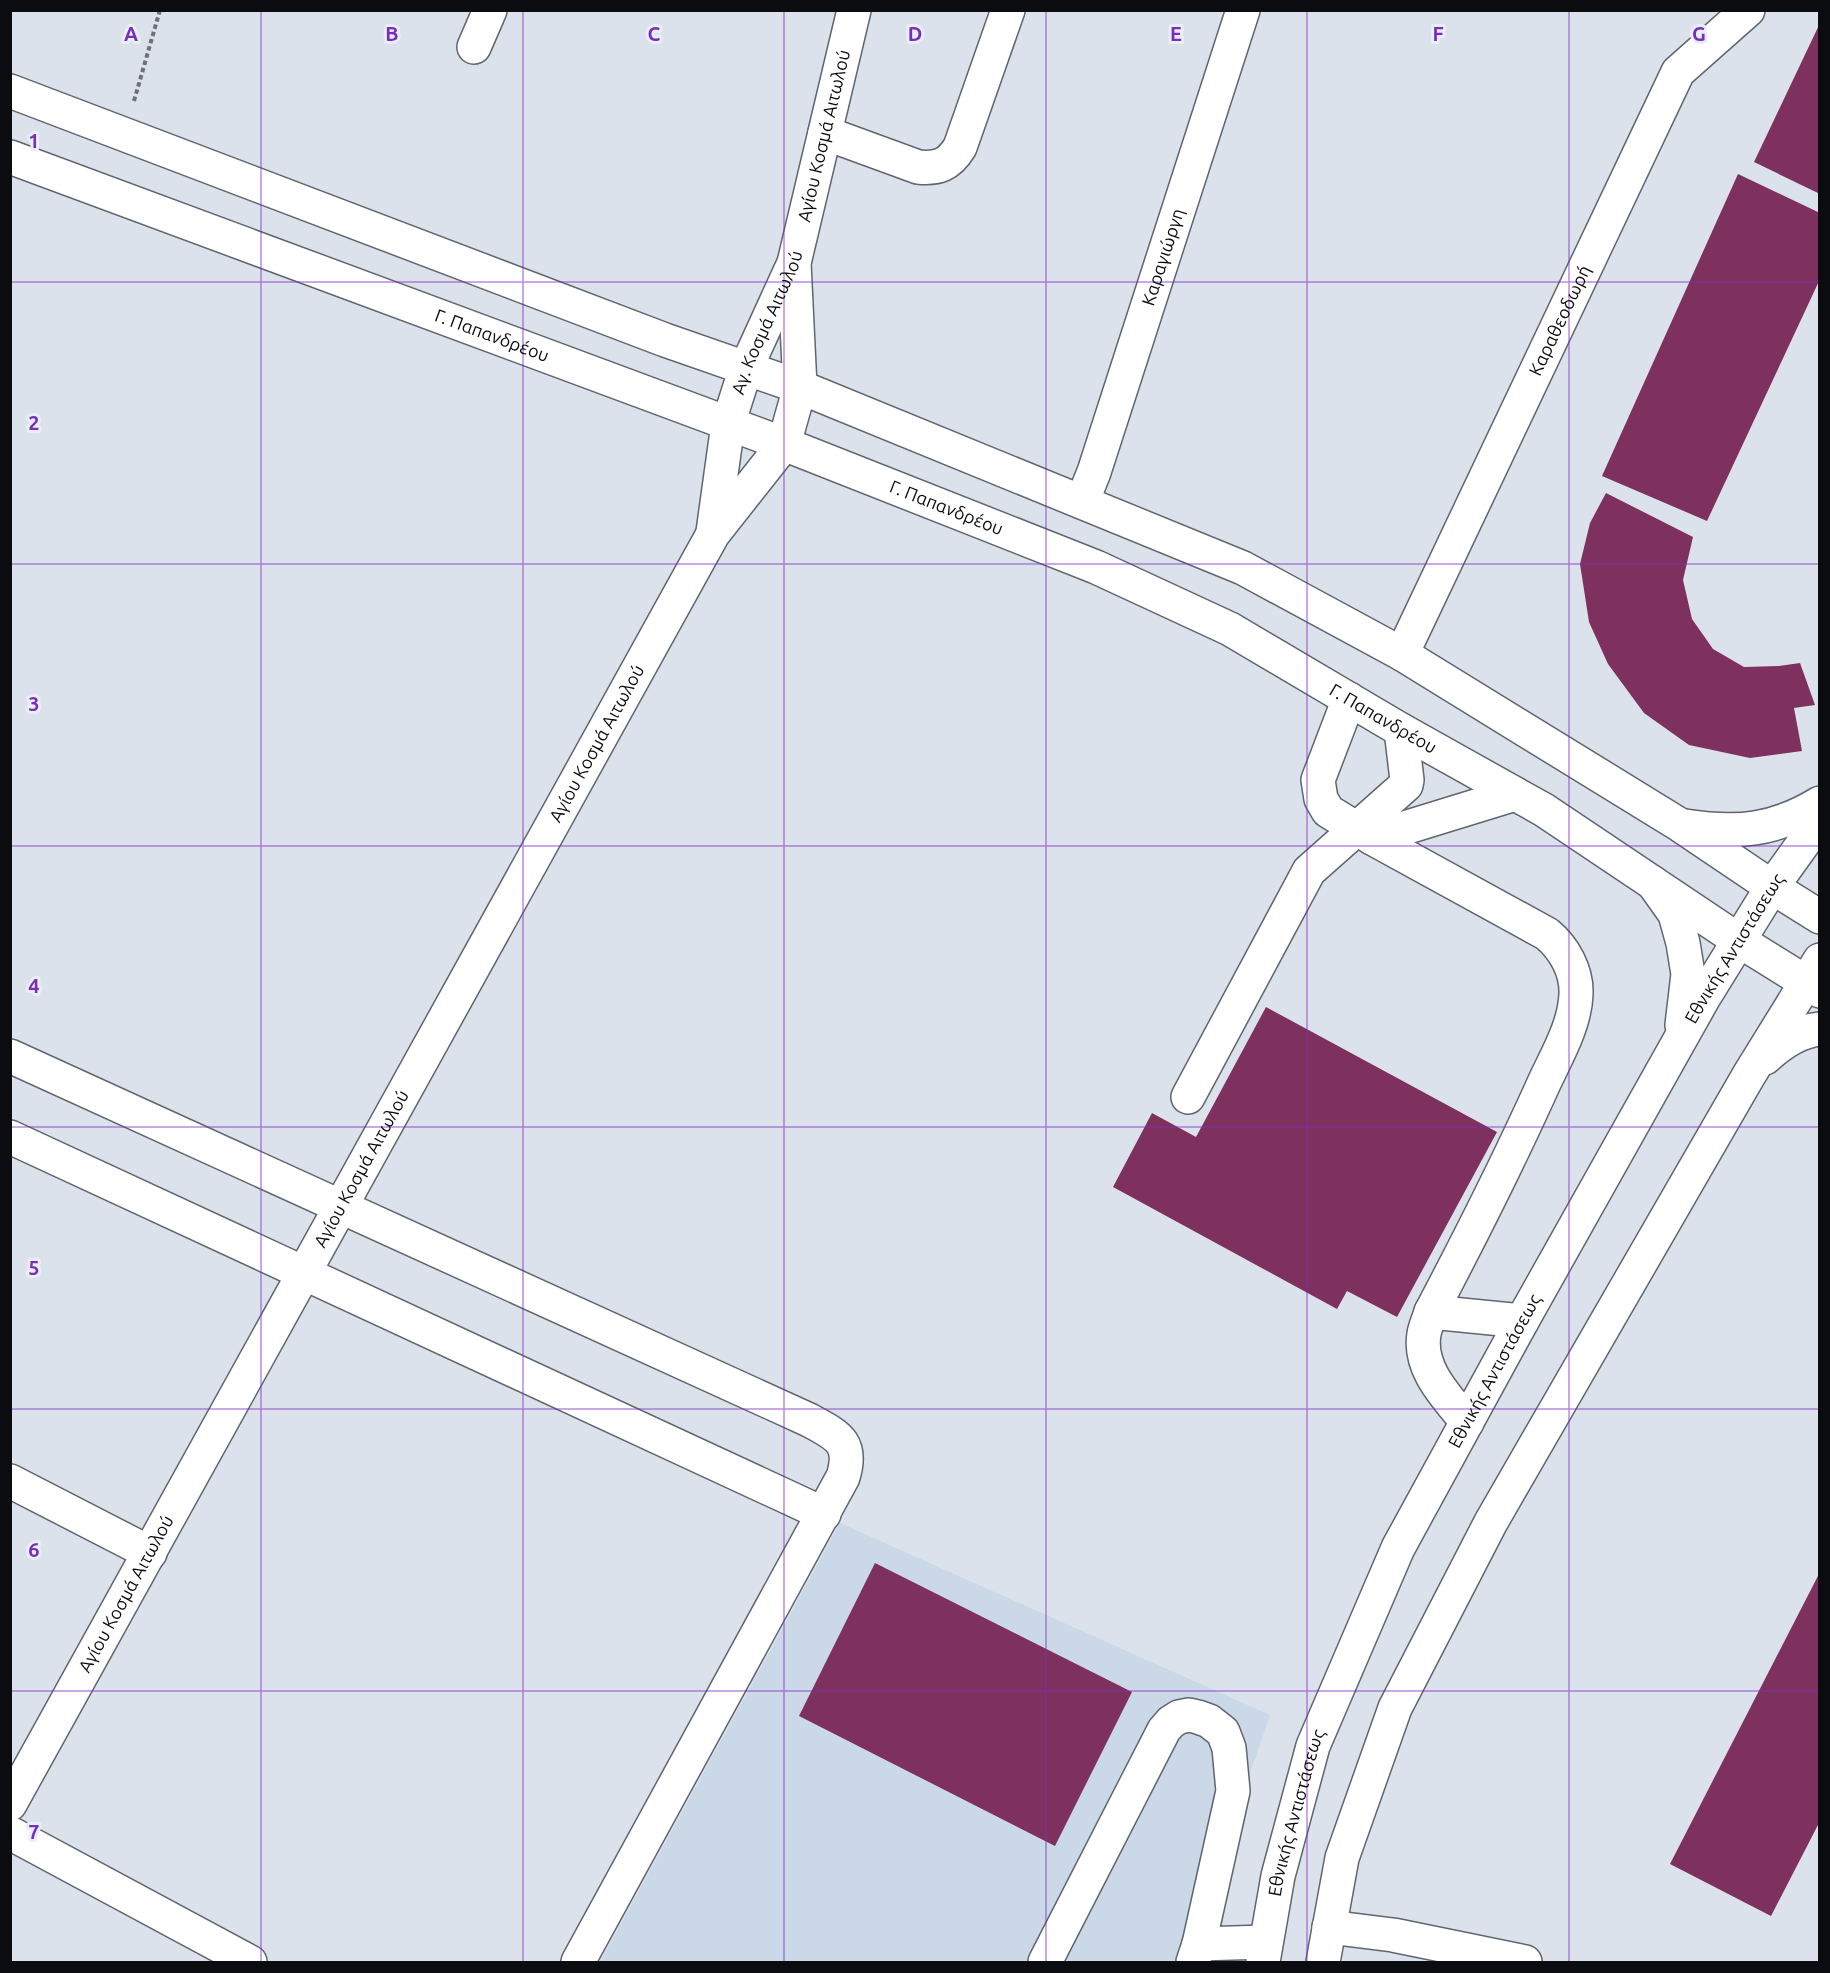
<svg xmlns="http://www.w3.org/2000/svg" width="1830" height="1973" font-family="Ubuntu,sans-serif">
	<rect width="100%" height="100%" fill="#dbe2eb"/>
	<polygon fill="#cbd8e7" points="840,1523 1270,1715 1248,1779 1238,1826 1216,1962 600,1962"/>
	<g fill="#7e305f">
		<polygon points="1820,23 1820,194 1754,162"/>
		<polygon points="1738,174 1820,213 1820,279 1707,521 1602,476"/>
		<polygon points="1606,493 1693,537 1683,580 1692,619 1713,649 1744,667 1779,666 1800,663 1815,705 1794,708 1802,751 1750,758 1689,745 1644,713 1608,664 1589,622 1580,564 1590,523"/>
		<polygon points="1266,1007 1497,1132 1397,1317 1347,1291 1337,1309 1113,1187 1152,1113 1196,1137"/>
		<polygon points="875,1563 1132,1692 1055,1846 799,1716"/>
		<polygon points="1820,1572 1820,1821 1771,1916 1670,1864"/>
	</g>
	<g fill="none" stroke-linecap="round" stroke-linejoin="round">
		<g stroke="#5f666e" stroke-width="36">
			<g id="minor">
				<polyline points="474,47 490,10"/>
				<polyline points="10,91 665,340 800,387 1243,568 1402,654 1680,825 1772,887"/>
				<path d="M825 133 918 167C938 169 949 165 960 147L1008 10"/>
				<path id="s1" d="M10 157 784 444 1096 567 1230 629 1401 730 1544 810 1738 940"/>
				<path id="s2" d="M1082 502 1094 472 1243 10"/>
				<path id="s3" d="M713 532 728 424 746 368 794 263 854 10"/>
				<path id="s4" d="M1402 654 1678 72 1748 10"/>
				<path d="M1349 699 1318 780 1321 799 1328 811 1372 838 1547 934C1564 948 1577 971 1576 994 1575 1025 1557 1055 1544 1083 1509 1161 1471 1236 1431 1312 1429 1319 1425 1327 1424 1334 1418 1369 1447 1397 1467 1422"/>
				<path d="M1685 826C1737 834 1774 831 1820 803"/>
				<polyline points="1372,838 1515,794"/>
				<path d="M10 1056 809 1420C836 1435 854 1441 843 1477L578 1962"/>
				<polyline points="1188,1097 1309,871 1406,785 1407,780 1401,730"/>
				<polyline points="10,1137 824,1514"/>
				<polyline points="1431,1312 1522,1321"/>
				<polyline points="10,1481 150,1553"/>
				<path id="s5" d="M10 1804 713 534 784 444 800 387 794 263"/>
				<polyline points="10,1833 250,1962"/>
				<polyline points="1329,1927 1393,1935 1525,1962"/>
				<polyline points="1045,1962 1164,1730 1171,1722 1179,1717 1189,1715 1198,1717 1209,1721 1223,1732 1229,1748 1233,1791 1199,1944"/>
				<polyline points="1193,1962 1199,1944 1266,1942"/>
			</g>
		</g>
		<g stroke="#5f666e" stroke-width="36">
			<g id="major">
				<polyline points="1653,883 1675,914 1683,943 1688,974 1682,1025"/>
				<polyline points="1772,887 1820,917"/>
				<polyline points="1738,940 1820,991"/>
				<path d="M1765 1058C1780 1044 1798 1031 1820 1029"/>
				<path id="s6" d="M1263 1962 1278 1876 1313 1746 1398 1548 1522 1321 1704 997 1772 887 1820 820"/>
				<polyline points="1323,1962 1342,1858 1395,1708 1491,1522 1749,1075 1820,960"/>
			</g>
		</g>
		<polyline stroke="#6d7278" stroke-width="4" stroke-dasharray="4.5 3" stroke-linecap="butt" points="134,101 160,10"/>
		<use href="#minor" stroke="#fff" stroke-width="33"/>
		<use href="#major" stroke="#fff" stroke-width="33"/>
	</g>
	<path fill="none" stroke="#7b2cbf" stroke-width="1.5" stroke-opacity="0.55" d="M261 10V1962M523 10V1962M784 10V1962M1046 10V1962M1307 10V1962M1569 10V1962M10 282H1820M10 564H1820M10 846H1820M10 1127H1820M10 1409H1820M10 1691H1820"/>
	<g text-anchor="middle" stroke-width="6" stroke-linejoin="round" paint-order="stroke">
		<g font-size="18" fill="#0a0c0f" stroke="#e8eff9">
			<text dy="6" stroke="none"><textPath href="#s3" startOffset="414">Αγίου Κοσμά Αιτωλού</textPath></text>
			<text dy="6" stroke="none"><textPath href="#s2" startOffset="258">Καραγιώργη</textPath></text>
			<text dy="6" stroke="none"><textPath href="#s4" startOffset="369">Καραθεοδωρή</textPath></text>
			<text dy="6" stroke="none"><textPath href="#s1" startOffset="514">Γ. Παπανδρέου</textPath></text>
			<text dy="6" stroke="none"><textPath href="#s3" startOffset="218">Αγ. Κοσμά Αιτωλού</textPath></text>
			<text dy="6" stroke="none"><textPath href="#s1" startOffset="1000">Γ. Παπανδρέου</textPath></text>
			<text dy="6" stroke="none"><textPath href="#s1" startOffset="1486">Γ. Παπανδρέου</textPath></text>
			<text dy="6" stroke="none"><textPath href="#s5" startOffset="1212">Αγίου Κοσμά Αιτωλού</textPath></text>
			<text dy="6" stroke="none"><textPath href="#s6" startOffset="1125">Εθνικής Αντιστάσεως</textPath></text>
			<text dy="6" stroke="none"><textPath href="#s5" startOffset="726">Αγίου Κοσμά Αιτωλού</textPath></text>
			<text dy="6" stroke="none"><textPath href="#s6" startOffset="639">Εθνικής Αντιστάσεως</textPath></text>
			<text dy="6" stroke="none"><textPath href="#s5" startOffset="240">Αγίου Κοσμά Αιτωλού</textPath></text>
			<text dy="6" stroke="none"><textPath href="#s6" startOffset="153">Εθνικής Αντιστάσεως</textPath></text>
		</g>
	</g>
	<g font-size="20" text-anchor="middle" font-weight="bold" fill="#7b2cbf" stroke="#e8eff9" stroke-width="6" stroke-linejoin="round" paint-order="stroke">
		<text x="131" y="41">A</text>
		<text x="392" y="41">B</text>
		<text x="654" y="41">C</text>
		<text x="915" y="41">D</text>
		<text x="1176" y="41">E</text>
		<text x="1438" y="41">F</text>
		<text x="1699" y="41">G</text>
		<text x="34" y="148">1</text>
		<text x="34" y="430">2</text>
		<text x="34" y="711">3</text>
		<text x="34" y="993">4</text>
		<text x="34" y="1275">5</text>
		<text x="34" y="1557">6</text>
		<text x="34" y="1839">7</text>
	</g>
	<rect width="1830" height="1973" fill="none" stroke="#0a0c0f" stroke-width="24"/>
</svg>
